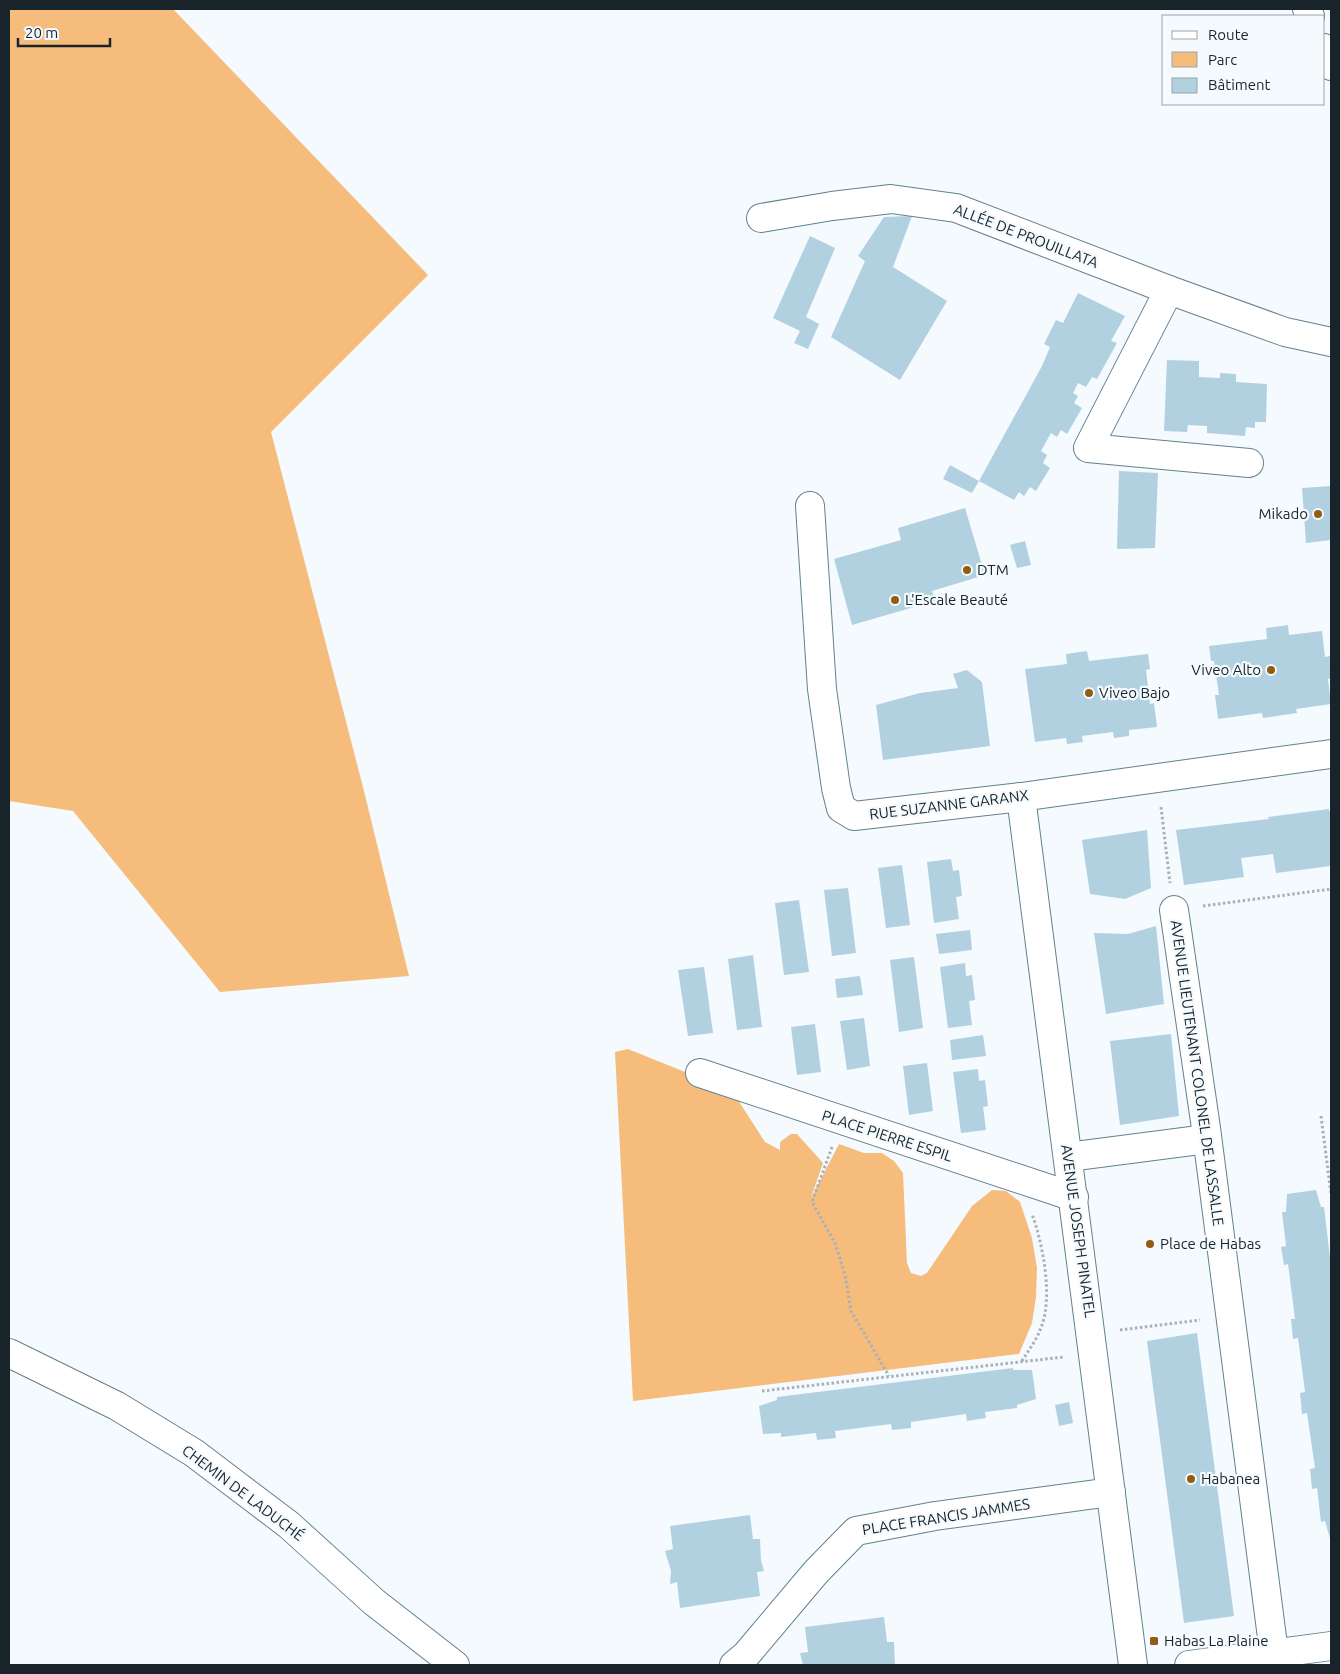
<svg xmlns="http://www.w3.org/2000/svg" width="1340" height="1674" font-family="Ubuntu,sans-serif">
	<rect width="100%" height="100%" fill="#f4fafe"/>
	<g fill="#f6bc7c">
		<polygon points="9,9 173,9 428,275 271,432 364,791 409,976 220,992 73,811 9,801"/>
		<polygon points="628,1049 690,1074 738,1100 765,1142 780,1150 780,1142 791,1134 797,1134 823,1163 811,1198 839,1144 864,1153 882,1153 894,1161 903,1173 907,1263 911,1273 921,1276 927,1273 972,1206 992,1190 1006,1191 1020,1202 1032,1238 1037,1268 1036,1297 1032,1323 1019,1354 633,1401 615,1052"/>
	</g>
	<g fill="#b1d1e1">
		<polygon points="912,216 893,267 947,301 900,380 831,337 865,261 858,256 884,217"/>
		<polygon points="810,236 835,248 806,317 819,324 808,349 794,343 800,331 773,318"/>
		<polygon points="1078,293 1125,316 1111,341 1117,343 1097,379 1092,377 1086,387 1078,383 1073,393 1078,396 1074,403 1082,408 1067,434 1061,430 1057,437 1051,433 1041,451 1047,455 1043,463 1050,468 1036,491 1030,487 1024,496 1019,492 1014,500 979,481 1042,366 1050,347 1044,344 1056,320 1063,323"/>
		<polygon points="1167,360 1199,361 1199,377 1220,378 1220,373 1236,374 1236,382 1267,384 1266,422 1255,422 1255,428 1246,427 1245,436 1207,433 1207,426 1188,425 1187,432 1164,431"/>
		<polygon points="950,465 979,481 972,493 943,479"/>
		<polygon points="1119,471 1158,473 1155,548 1117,549"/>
		<polygon points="1331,486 1331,540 1306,543 1302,488"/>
		<polygon points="965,508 985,575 932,591 935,601 852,625 834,559 901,540 898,528"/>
		<polygon points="1025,541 1031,565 1017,568 1010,545"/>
		<polygon points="1288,625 1289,635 1322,631 1325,657 1330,656 1331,678 1328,679 1331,704 1296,709 1297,713 1263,718 1262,713 1218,719 1215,695 1219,695 1214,661 1211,661 1209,646 1267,639 1266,628"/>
		<polygon points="1087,651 1089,661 1148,654 1150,669 1146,670 1150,704 1154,703 1157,727 1129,730 1129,736 1114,738 1113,732 1082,736 1083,742 1067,744 1066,738 1035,742 1025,669 1067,664 1066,654"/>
		<polygon points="967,670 982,682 990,746 883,760 876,705 920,693 958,688 953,674"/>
		<polygon points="1329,809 1329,811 1331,811 1331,866 1276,873 1273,854 1241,858 1244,877 1184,885 1176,830 1269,819 1268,817"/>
		<polygon points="1147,830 1151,888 1125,899 1090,894 1082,840"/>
		<polygon points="951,859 953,871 959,870 962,896 956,897 959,919 934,923 927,862"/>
		<polygon points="902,865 910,925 886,928 878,868"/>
		<polygon points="848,888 856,953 832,956 824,890"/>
		<polygon points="799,900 809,972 784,975 775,903"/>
		<polygon points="1156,926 1164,1004 1106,1014 1094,933 1128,934"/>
		<polygon points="970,930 972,950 939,954 936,934"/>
		<polygon points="753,955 762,1027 737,1030 728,959"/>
		<polygon points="914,957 923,1028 899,1032 890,960"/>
		<polygon points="965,963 966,976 972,975 975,1000 969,1001 972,1025 948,1028 940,967"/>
		<polygon points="704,967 713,1033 688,1036 678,970"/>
		<polygon points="860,976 863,995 837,998 835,979"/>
		<polygon points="864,1018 870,1066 847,1070 840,1021"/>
		<polygon points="815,1024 821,1072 797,1075 791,1027"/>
		<polygon points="1171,1034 1179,1116 1120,1125 1110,1041"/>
		<polygon points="983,1035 986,1056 952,1060 950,1040"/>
		<polygon points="927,1063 933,1111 909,1115 903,1066"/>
		<polygon points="978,1069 979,1081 985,1080 988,1106 983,1107 986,1130 961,1133 953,1072"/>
		<polygon points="1316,1190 1321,1207 1324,1207 1331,1266 1331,1542 1325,1521 1321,1522 1317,1488 1312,1489 1310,1469 1315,1468 1307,1413 1302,1414 1300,1393 1305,1392 1298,1338 1293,1339 1291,1319 1295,1319 1288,1264 1284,1265 1281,1247 1286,1246 1282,1212 1286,1212 1287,1194"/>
		<polygon points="1197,1333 1234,1616 1184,1623 1147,1341"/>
		<polygon points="1013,1368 1013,1370 1032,1370 1036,1399 1017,1405 1017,1408 985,1412 986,1418 967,1421 966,1414 911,1422 911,1428 892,1430 891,1424 835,1431 836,1438 817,1440 816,1433 781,1437 781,1433 763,1434 759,1406 777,1400 777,1397"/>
		<polygon points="1069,1402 1073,1423 1059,1426 1055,1405"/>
		<polygon points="750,1515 753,1539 760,1539 761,1561 764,1571 757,1572 760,1596 680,1608 677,1582 670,1584 671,1571 665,1551 673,1549 670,1526"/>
		<polygon points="884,1617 887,1642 894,1642 895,1665 803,1665 800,1653 808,1652 805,1627"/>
	</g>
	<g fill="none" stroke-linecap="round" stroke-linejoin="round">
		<g stroke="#63808f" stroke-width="30">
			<polyline id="pedestrian" points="700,1073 1074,1197"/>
		</g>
		<g stroke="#63808f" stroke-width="30">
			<g id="minor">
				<polyline points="1307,9 1310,16"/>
				<polyline points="1324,48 1331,66"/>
				<polyline points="761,218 832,206 891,199 956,208 1169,290 1285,332 1331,342"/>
				<polyline points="1169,290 1088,448 1249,463"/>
				<polyline points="810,506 822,689 836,788 841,808 854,816 1021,797 1331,754"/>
				<polyline points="1021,797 1133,1665"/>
				<polyline points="1174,910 1206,1128 1274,1653"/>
				<polyline points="1068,1157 1207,1139"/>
				<polyline points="9,1353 117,1406 194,1453 289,1525 374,1602 455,1665"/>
				<polyline points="734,1665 746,1655 816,1572 856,1531 935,1516 1111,1492"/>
				<polyline points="1189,1665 1331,1646"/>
			</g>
		</g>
		<g stroke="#a9b1b6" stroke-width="3" stroke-dasharray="2.5 2.5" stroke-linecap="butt">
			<polyline points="1161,807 1170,883"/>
			<polyline points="1203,906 1331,889"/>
			<polyline points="1321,1116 1331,1194"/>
			<polyline points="832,1147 812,1202 835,1243 845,1275 851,1311 889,1376"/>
			<polyline points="1120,1330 1200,1320"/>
			<path d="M1022 1361C1028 1351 1036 1341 1040 1330 1054 1300 1043 1244 1032 1214"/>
			<polyline points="762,1391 1064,1357"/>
		</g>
		<use href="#pedestrian" stroke="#fff" stroke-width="28"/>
		<use href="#minor" stroke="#fff" stroke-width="28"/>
	</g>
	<g fill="#925c13" stroke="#f4fafe" stroke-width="2">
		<circle cx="1318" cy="514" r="5"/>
		<circle cx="967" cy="570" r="5"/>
		<circle cx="895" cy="600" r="5"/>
		<circle cx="1271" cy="670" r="5"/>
		<circle cx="1089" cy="693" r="5"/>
		<circle cx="1150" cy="1244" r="5"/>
		<circle cx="1191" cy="1479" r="5"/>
		<rect x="1149" y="1636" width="10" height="10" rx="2.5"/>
	</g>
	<g text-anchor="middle" stroke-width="4.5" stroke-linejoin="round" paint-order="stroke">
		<g font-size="15" fill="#18242a" stroke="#f4fafe">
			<text transform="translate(1026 236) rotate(21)" y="5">ALLÉE DE PROUILLATA</text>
			<text transform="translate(949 805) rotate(-7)" y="5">RUE SUZANNE GARANX</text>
			<text transform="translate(1197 1073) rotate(82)" y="5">AVENUE LIEUTENANT COLONEL DE LASSALLE</text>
			<text transform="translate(887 1136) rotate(18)" y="5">PLACE PIERRE ESPIL</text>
			<text transform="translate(1078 1231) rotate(82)" y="5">AVENUE JOSEPH PINATEL</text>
			<text transform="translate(243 1493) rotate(37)" y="5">CHEMIN DE LADUCHÉ</text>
			<text transform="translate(946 1517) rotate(-9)" y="5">PLACE FRANCIS JAMMES</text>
		</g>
		<g font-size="15" fill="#18242a" stroke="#f4fafe" text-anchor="start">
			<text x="1308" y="519" text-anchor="end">Mikado</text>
			<text x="977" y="575">DTM</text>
			<text x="905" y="605">L'Escale Beauté</text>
			<text x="1261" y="675" text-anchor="end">Viveo Alto</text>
			<text x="1099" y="698">Viveo Bajo</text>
			<text x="1160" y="1249">Place de Habas</text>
			<text x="1201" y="1484">Habanea</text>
			<text x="1164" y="1646">Habas La Plaine</text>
		</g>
	</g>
	<rect width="1340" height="1674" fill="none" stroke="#18242a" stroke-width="20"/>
	<rect x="1162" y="15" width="162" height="90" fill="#f4fafe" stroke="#9ca4a9"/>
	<rect x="1172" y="31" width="25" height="8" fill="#ffffff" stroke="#9ca4a9"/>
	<text x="1208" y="40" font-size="15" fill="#18242a">Route</text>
	<rect x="1172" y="52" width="25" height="15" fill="#f6bc7c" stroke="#9ca4a9"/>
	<text x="1208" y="65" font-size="15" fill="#18242a">Parc</text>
	<rect x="1172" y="78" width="25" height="15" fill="#b1d1e1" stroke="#9ca4a9"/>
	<text x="1208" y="90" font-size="15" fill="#18242a">Bâtiment</text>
	<path d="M18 38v8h92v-8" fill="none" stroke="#18242a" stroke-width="2.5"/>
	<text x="25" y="38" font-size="15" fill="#18242a" stroke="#f4fafe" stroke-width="4" paint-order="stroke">20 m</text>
</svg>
